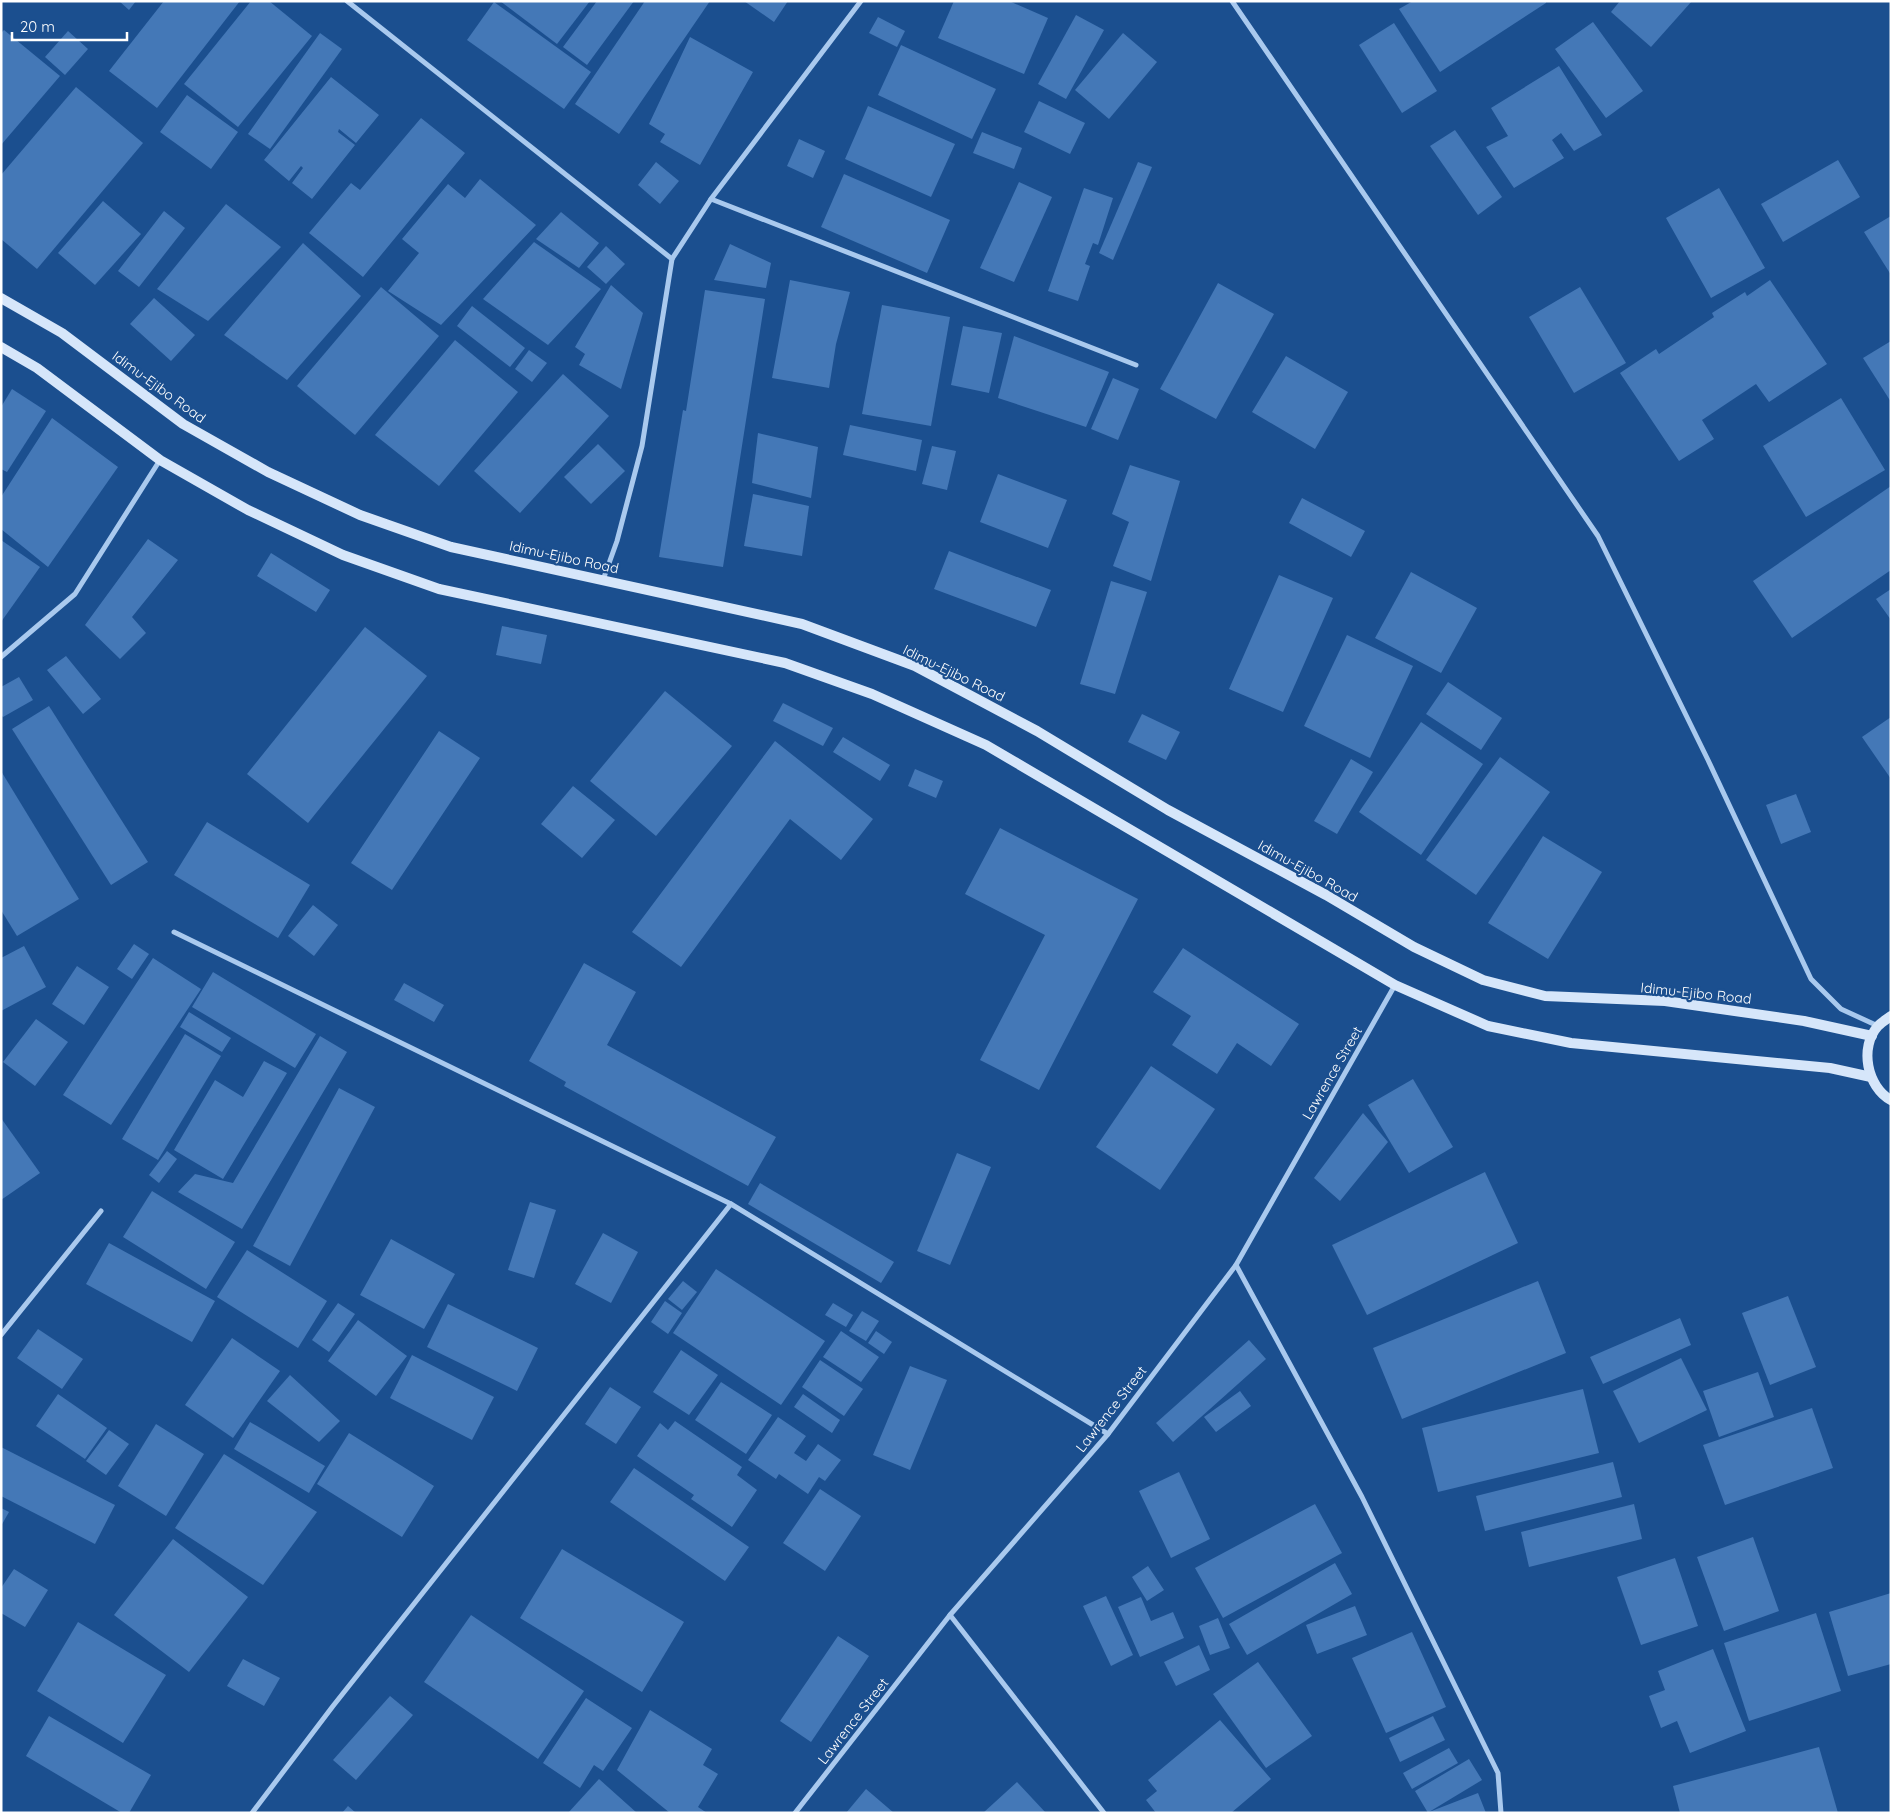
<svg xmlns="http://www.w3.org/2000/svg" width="1892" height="1814" font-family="Quicksand,sans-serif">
	<rect width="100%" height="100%" fill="#1b4f8f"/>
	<g fill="#4478b7">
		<polygon points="119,1 136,1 129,10"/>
		<polygon points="164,1 240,1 157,108 109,71"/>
		<polygon points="251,1 269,1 312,36 238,127 184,84"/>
		<polygon points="500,1 590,1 557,44"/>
		<polygon points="597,1 634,1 587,65 563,47"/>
		<polygon points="645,1 710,1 619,134 575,104"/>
		<polygon points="744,1 788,1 774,22"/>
		<polygon points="954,1 1009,1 1048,18 1024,74 938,38"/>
		<polygon points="1413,1 1546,1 1546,3 1440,72 1399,9"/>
		<polygon points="1620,1 1692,1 1651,47 1611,12"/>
		<polygon points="494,2 591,72 564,109 467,40"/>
		<polygon points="1076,15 1104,30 1066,99 1038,84"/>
		<polygon points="878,17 905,31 897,47 869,33"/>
		<polygon points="1593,22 1643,91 1606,118 1555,49"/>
		<polygon points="1394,23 1437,91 1402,113 1359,45"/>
		<polygon points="4,30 60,76 1,145 1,33"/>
		<polygon points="68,31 88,49 65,75 45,57"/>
		<polygon points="320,33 342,49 270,149 248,134"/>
		<polygon points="1123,33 1157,62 1109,119 1075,90"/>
		<polygon points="690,37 753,72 700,165 660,142 665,134 649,124"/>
		<polygon points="901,45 996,89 972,139 878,95"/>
		<polygon points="1559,66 1602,135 1574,151 1561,133 1552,140 1564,158 1514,188 1486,147 1508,136 1491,108"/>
		<polygon points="331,77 379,115 356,143 339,129 338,132 355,145 312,199 292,183 303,168 301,166 289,181 264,160"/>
		<polygon points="76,87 143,143 37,269 1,239 1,175"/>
		<polygon points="187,95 238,132 211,169 160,132"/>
		<polygon points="1039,101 1085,123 1070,154 1024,132"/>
		<polygon points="868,106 955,144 931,197 845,159"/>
		<polygon points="421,118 465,153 363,277 309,233 351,183 360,190"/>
		<polygon points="1455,130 1502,197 1478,215 1430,146"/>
		<polygon points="982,132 1022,148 1014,169 973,153"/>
		<polygon points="799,139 825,151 813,178 787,166"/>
		<polygon points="1838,160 1860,197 1783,242 1761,204"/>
		<polygon points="656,162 679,181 660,204 638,185"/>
		<polygon points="1138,162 1152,167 1113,260 1099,253"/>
		<polygon points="844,174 950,220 927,273 821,227"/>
		<polygon points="480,179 536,225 441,325 388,291 419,253 402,239 448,184 465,198"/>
		<polygon points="1019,182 1052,197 1014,282 980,268"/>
		<polygon points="1084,188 1113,198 1098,245 1093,243 1085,264 1090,266 1078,301 1048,291"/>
		<polygon points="1719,188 1765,268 1711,298 1666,218"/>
		<polygon points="103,201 141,234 95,285 58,253"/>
		<polygon points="226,204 281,247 208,321 157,289"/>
		<polygon points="164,211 185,228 139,287 118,271"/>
		<polygon points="561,212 599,243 579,268 536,239"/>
		<polygon points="1891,216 1891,275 1864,232"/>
		<polygon points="534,242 601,289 548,345 483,299"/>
		<polygon points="303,243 361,296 287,380 224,335"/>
		<polygon points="730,244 771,263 766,288 714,280"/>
		<polygon points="606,246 625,264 606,284 587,267"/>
		<polygon points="790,280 850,292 836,344 829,388 772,378"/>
		<polygon points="1770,280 1827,364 1769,402 1756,384 1702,420 1714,439 1679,461 1620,373 1656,349 1659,354 1714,317 1712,313 1745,292 1747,296"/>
		<polygon points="1218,283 1274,314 1216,419 1160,389"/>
		<polygon points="611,285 643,313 621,389 579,365 585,354 575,347"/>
		<polygon points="381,287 439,336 355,435 297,386"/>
		<polygon points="1580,287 1626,363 1574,393 1529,317"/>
		<polygon points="705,290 765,299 723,567 659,557 683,410 686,411"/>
		<polygon points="154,298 195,335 171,361 130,324"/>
		<polygon points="882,305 950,317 931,426 862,414"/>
		<polygon points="472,306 525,348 510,367 457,326"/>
		<polygon points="963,326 1002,333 989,393 951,385"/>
		<polygon points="1014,336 1109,372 1086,427 998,398"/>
		<polygon points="455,340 518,392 439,486 375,435"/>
		<polygon points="1891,341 1891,402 1863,358"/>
		<polygon points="529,350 547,363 532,382 515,369"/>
		<polygon points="1286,356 1348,392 1315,449 1252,412"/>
		<polygon points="563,374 609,416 520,513 474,471"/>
		<polygon points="1113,378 1139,389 1118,440 1091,429"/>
		<polygon points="12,389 46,411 7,472 1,469 1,407"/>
		<polygon points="1841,398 1885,470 1806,517 1763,446"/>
		<polygon points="52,418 118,467 48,567 1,529 1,497"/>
		<polygon points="850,425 922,440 916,471 843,455"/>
		<polygon points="758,433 818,447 811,498 752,483"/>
		<polygon points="598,444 625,471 591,504 564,477"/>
		<polygon points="932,446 956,451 947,490 922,484"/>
		<polygon points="1130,465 1180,481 1151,581 1113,566 1129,522 1112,514"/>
		<polygon points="998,474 1067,500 1048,548 980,522"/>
		<polygon points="1891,486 1891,570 1792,638 1753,581"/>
		<polygon points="753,494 809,506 802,556 744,546"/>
		<polygon points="1302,498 1365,531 1351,557 1289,523"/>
		<polygon points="148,539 178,560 132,617 146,633 120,659 85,625"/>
		<polygon points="1,540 40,567 1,622"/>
		<polygon points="949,551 1051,590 1036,627 934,589"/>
		<polygon points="271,553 330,590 316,612 257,576"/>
		<polygon points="1411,572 1477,608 1441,673 1375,638"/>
		<polygon points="1279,575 1333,598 1283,712 1229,689"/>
		<polygon points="1111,581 1147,592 1115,694 1080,684"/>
		<polygon points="1891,589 1891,620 1876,599"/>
		<polygon points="502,626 547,635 541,664 496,655"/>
		<polygon points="365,627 427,676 308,823 247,774"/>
		<polygon points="1347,635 1413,666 1370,758 1304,726"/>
		<polygon points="66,656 101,699 83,714 47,670"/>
		<polygon points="19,677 33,700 3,717 1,715 1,687"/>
		<polygon points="1448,682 1502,718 1481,750 1426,714"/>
		<polygon points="665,691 732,746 656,836 590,781"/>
		<polygon points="783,703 833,728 823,746 773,721"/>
		<polygon points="49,706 148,862 111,885 12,729"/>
		<polygon points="1142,714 1180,732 1166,760 1128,742"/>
		<polygon points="1891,717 1891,779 1862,737"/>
		<polygon points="1421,722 1483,764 1421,855 1359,812"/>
		<polygon points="439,731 480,758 392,890 351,863"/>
		<polygon points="843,737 890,765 880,781 833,752"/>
		<polygon points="775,741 873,819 841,860 790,819 681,967 632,932"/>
		<polygon points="1500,757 1550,792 1476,895 1426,860"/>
		<polygon points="1351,759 1373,772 1337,834 1314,821"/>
		<polygon points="915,769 943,781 936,798 908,786"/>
		<polygon points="1,771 79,899 17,936 1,910"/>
		<polygon points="573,786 615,820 582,858 541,824"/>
		<polygon points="1796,794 1811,832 1781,844 1766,805"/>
		<polygon points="207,822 310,885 278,938 174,875"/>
		<polygon points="1000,828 1138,899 1039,1090 980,1060 1045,935 965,894"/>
		<polygon points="1543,836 1602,872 1548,959 1488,923"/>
		<polygon points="313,905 338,925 314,956 288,936"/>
		<polygon points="134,944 149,954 132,979 117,969"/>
		<polygon points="24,946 46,987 1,1011 1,958"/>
		<polygon points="1183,948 1299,1024 1271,1066 1237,1043 1217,1074 1172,1045 1191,1016 1153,992"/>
		<polygon points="153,958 201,989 111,1125 63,1095"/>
		<polygon points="584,963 636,992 607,1045 776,1137 748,1186 564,1086 566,1082 529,1061"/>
		<polygon points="77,966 109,987 84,1025 52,1004"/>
		<polygon points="213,972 316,1034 295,1068 192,1007"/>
		<polygon points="404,983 444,1005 434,1022 394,1000"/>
		<polygon points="189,1012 231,1038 222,1052 180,1027"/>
		<polygon points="36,1019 68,1042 35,1086 3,1062"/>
		<polygon points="185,1034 221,1056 158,1160 122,1139"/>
		<polygon points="320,1036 347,1052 242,1229 178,1192 195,1174 233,1183"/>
		<polygon points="264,1061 287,1073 223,1179 174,1150 215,1080 243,1097"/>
		<polygon points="1151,1066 1215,1109 1160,1190 1096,1147"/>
		<polygon points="1413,1079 1453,1147 1409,1173 1368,1105"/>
		<polygon points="339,1088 375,1107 290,1266 253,1246"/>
		<polygon points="1363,1113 1388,1142 1340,1201 1314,1178"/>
		<polygon points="1,1118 40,1173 1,1200"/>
		<polygon points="167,1151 177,1159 159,1183 149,1175"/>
		<polygon points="957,1153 991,1167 950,1265 917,1251"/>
		<polygon points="1485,1172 1518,1243 1367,1315 1332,1245"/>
		<polygon points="760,1183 894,1262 881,1283 748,1204"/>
		<polygon points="152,1191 235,1242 206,1289 123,1237"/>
		<polygon points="530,1202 556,1210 534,1278 508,1270"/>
		<polygon points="603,1233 638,1252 611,1303 575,1284"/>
		<polygon points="391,1239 455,1274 424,1329 360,1295"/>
		<polygon points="109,1243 215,1301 192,1342 86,1284"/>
		<polygon points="247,1250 327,1301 298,1348 217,1297"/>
		<polygon points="716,1269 825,1341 781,1405 673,1333"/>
		<polygon points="683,1281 697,1292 682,1310 668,1299"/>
		<polygon points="1538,1281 1566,1353 1402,1419 1373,1348"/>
		<polygon points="1788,1296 1816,1367 1770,1385 1742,1313"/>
		<polygon points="665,1301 682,1313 668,1334 651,1322"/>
		<polygon points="338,1303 355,1314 329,1352 312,1340"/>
		<polygon points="833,1303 853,1315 846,1327 825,1315"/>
		<polygon points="448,1304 538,1348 517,1391 427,1347"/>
		<polygon points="862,1311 879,1321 866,1341 849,1331"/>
		<polygon points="1680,1318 1691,1345 1603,1384 1590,1357"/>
		<polygon points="358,1320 407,1356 376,1396 328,1361"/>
		<polygon points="38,1329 83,1359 62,1389 17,1358"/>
		<polygon points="841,1331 879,1357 861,1382 823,1357"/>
		<polygon points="876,1331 892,1342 884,1354 868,1343"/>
		<polygon points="232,1338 280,1371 233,1438 185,1405"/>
		<polygon points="1249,1340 1266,1359 1173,1442 1156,1423"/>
		<polygon points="681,1350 718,1375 689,1415 653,1392"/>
		<polygon points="412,1355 494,1397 472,1440 390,1398"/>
		<polygon points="1681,1358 1707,1410 1639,1443 1613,1391"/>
		<polygon points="820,1360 863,1389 844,1416 802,1387"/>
		<polygon points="910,1366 947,1380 910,1470 873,1455"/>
		<polygon points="1758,1372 1774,1417 1719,1437 1703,1391"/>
		<polygon points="290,1375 340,1421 319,1442 267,1401"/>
		<polygon points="721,1382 772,1415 746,1454 695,1420"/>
		<polygon points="610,1387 641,1407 616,1444 585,1424"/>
		<polygon points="1583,1389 1599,1453 1438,1492 1422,1428"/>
		<polygon points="1240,1391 1251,1406 1216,1432 1204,1417"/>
		<polygon points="58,1394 107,1428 85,1459 36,1426"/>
		<polygon points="803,1394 840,1420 832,1433 794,1407"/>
		<polygon points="1812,1408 1833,1468 1725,1505 1703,1445"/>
		<polygon points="778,1417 806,1436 794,1453 806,1461 818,1444 841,1460 825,1481 819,1477 808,1494 779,1474 776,1479 748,1460"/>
		<polygon points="675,1421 742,1467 737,1475 757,1490 732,1527 691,1499 694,1495 637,1456 660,1423 668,1430"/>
		<polygon points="250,1422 325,1466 309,1493 234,1449"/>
		<polygon points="156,1424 204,1454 166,1516 118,1486"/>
		<polygon points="109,1430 129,1444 106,1475 86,1461"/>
		<polygon points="349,1433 434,1486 402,1537 317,1484"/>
		<polygon points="1,1447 115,1505 95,1544 1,1496"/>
		<polygon points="224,1454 317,1512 263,1585 175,1528"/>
		<polygon points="1613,1462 1622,1497 1485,1531 1476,1496"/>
		<polygon points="634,1468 749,1547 725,1581 610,1502"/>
		<polygon points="1179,1472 1210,1539 1171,1558 1139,1491"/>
		<polygon points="820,1489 861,1516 825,1571 783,1543"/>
		<polygon points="1315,1504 1342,1553 1223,1618 1195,1568"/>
		<polygon points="1634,1504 1642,1539 1529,1567 1521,1532"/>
		<polygon points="1,1508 9,1512 1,1526"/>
		<polygon points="1753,1537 1779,1611 1724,1631 1697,1557"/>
		<polygon points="173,1539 248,1597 189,1672 114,1615"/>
		<polygon points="562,1549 684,1622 642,1692 520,1618"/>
		<polygon points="1675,1558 1698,1626 1641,1645 1617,1577"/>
		<polygon points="1335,1563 1352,1594 1247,1655 1229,1624"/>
		<polygon points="1148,1566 1164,1590 1147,1601 1132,1577"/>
		<polygon points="14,1569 48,1590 25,1627 1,1613 1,1588"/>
		<polygon points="1891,1593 1891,1664 1848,1676 1829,1612"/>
		<polygon points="1106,1596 1133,1655 1111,1666 1083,1606"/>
		<polygon points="1141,1597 1151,1621 1173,1612 1184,1638 1140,1657 1118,1607"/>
		<polygon points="1355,1606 1367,1635 1317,1654 1306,1625"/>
		<polygon points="1816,1613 1841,1691 1749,1721 1724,1643"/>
		<polygon points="471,1615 584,1691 538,1759 424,1682"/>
		<polygon points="1218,1618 1230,1648 1210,1655 1199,1626"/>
		<polygon points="78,1622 166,1675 123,1743 37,1691"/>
		<polygon points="1412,1632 1446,1707 1386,1733 1352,1658"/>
		<polygon points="838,1636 869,1656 811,1742 780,1721"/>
		<polygon points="1199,1645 1210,1670 1176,1686 1164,1662"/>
		<polygon points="1713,1649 1746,1731 1690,1753 1677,1721 1661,1728 1649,1696 1665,1690 1658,1671"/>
		<polygon points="243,1659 280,1678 264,1706 227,1686"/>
		<polygon points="1258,1662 1312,1736 1266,1768 1213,1694"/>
		<polygon points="390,1696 413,1715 356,1780 333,1760"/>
		<polygon points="586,1698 632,1728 603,1771 594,1765 580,1788 543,1763"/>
		<polygon points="650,1710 712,1749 703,1765 718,1774 698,1807 707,1813 670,1813 617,1770"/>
		<polygon points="49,1716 151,1775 129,1813 122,1813 26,1756"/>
		<polygon points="1433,1716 1445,1740 1400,1762 1389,1738"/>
		<polygon points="1220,1720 1271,1779 1231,1813 1156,1813 1146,1800 1157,1791 1148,1780"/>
		<polygon points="1819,1747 1838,1813 1680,1813 1673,1786"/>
		<polygon points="1449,1748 1458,1763 1412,1789 1403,1773"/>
		<polygon points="1469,1759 1482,1780 1429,1812 1478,1793 1486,1813 1428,1813 1415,1791"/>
		<polygon points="599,1779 637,1813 568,1813"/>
		<polygon points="1017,1782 1046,1813 983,1813"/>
		<polygon points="866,1789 894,1813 846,1813"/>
		<polygon points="348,1806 356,1813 342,1813"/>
	</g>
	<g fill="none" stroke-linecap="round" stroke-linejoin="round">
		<g stroke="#a9c9ee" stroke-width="5">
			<polyline points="347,1 672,259"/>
			<polyline points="1232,1 1598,536 1708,760 1811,979 1841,1009 1878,1026"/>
			<polyline points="711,199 1136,365"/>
			<polyline points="603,580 617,541 642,446 672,259 711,199 861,1"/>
			<polyline points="1,657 75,594 160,460"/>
			<polyline points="174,932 731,1204 1108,1434"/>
			<polyline points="1236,1265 1362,1497 1498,1773 1501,1813"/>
			<polyline points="1,1335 101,1211"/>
			<polyline points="950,1615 1104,1813"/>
			<polyline points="252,1813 333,1706 731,1204"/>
			<polyline points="795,1813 950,1615 1108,1434 1236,1265 1395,985"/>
		</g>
		<g stroke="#d6e6fa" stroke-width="10">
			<polyline points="1,298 62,333 183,424 268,472 360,515 451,547 802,624 915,666 1037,731 1168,810 1326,895 1414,947 1483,980 1545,996 1665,1001 1804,1021 1872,1036"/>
			<polyline points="1,347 37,368 160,460 248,510 343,555 439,589 785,663 872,694 986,745 1395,985 1488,1026 1571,1043 1830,1068 1871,1077"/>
			<path d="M1891 1016C1887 1019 1882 1022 1878 1026 1859 1047 1867 1087 1891 1100"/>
		</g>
	</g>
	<g text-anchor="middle" stroke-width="4.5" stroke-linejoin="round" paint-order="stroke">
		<g font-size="14" fill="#fff" stroke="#1b4f8f">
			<text transform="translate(159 387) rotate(36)" y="5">Idimu-Ejibo Road</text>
			<text transform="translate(564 557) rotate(12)" y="5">Idimu-Ejibo Road</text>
			<text transform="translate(954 673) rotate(26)" y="5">Idimu-Ejibo Road</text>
			<text transform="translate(1308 871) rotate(29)" y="5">Idimu-Ejibo Road</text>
			<text transform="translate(1696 993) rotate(6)" y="5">Idimu-Ejibo Road</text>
			<text transform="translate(1332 1073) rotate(-60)" y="5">Lawrence Street</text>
			<text transform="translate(1111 1409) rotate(-52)" y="5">Lawrence Street</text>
			<text transform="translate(853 1721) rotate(-52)" y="5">Lawrence Street</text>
		</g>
	</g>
	<rect width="1892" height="1814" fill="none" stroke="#ffffff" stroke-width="5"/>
	<path d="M12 32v8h115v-8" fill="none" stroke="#ffffff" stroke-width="2.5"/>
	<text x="20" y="32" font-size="15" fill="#ffffff" stroke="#1b4f8f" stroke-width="4" paint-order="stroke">20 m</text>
</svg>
